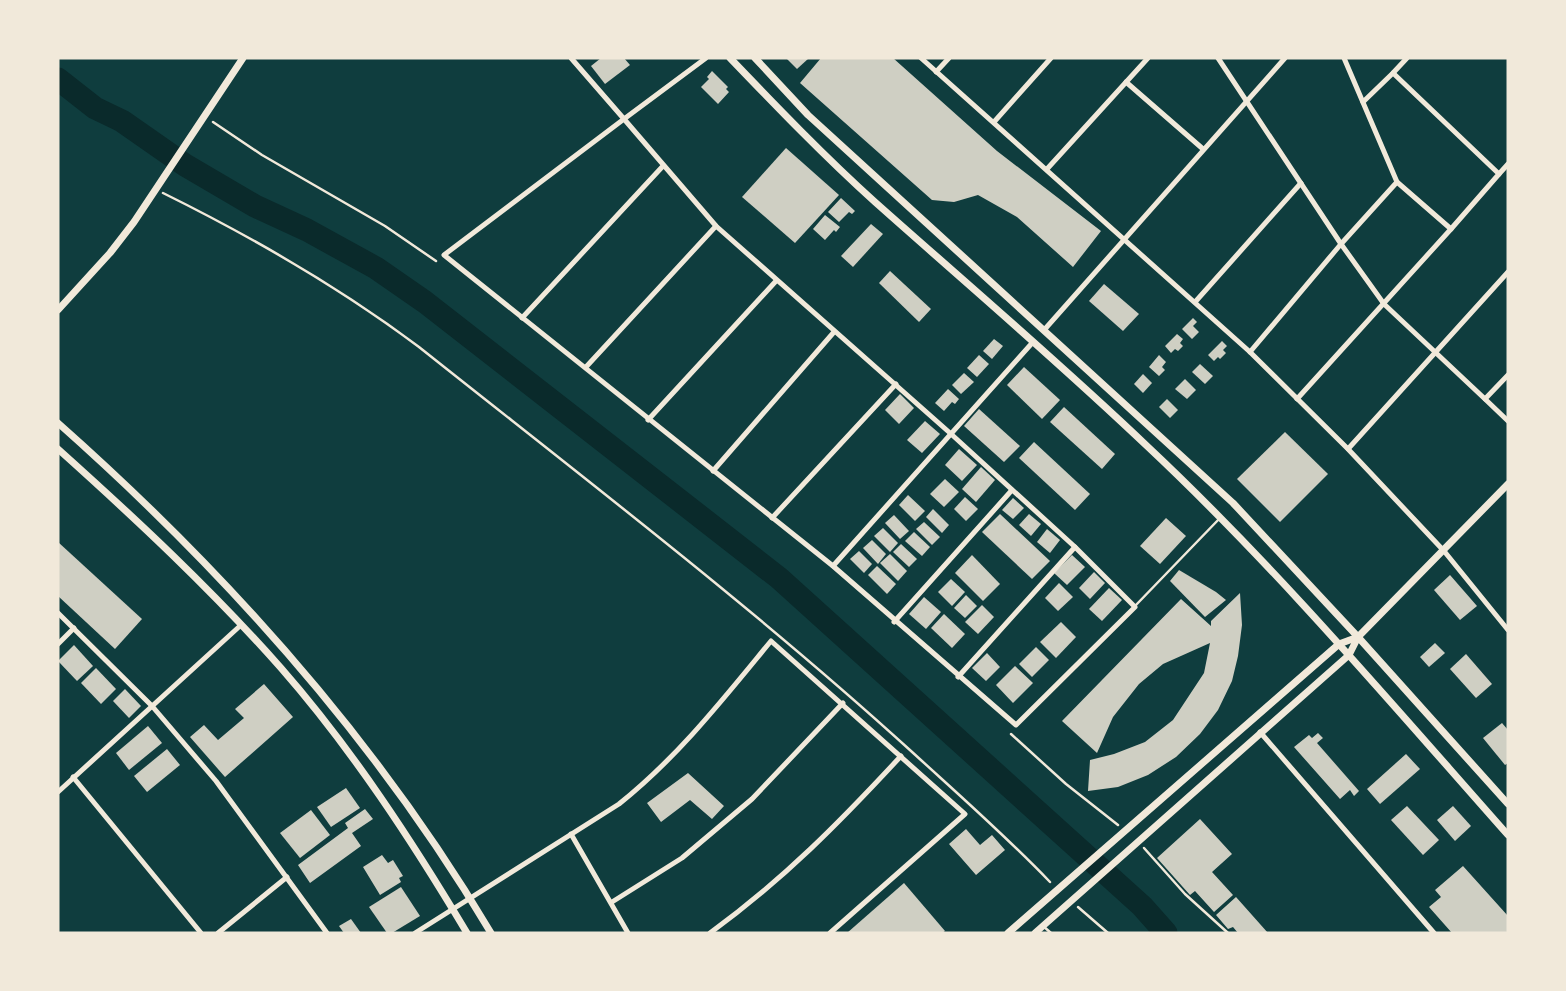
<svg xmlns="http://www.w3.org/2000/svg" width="1566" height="991" font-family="Mulish,sans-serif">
	<rect width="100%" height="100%" fill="#0f3d3e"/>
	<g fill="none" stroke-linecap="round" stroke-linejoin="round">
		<polyline stroke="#0a2a2b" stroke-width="23" points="58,79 95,108 122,121 185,165 255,206 307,230 376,268 425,302 779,578 1142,906 1166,933"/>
	</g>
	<g fill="#cfcfc3">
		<polygon points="601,58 624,58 630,65 605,84 591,66"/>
		<polygon points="786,58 809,58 797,69"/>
		<polygon points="821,58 893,58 997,151 1101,231 1073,267 1017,217 978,195 954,202 932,200 800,83"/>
		<polygon points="712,71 728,87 726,89 729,92 718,104 701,87 709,79 707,77"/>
		<polygon points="786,148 839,195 795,243 742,197"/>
		<polygon points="841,198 855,211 852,214 849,212 839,222 828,212"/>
		<polygon points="825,215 840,227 836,232 834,230 825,240 813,229"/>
		<polygon points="871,224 883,234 853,267 841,256"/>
		<polygon points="890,271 931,309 919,322 879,283"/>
		<polygon points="1104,284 1139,314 1123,331 1089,301"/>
		<polygon points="1193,318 1197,322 1193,326 1199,332 1192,339 1182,329"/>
		<polygon points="1177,334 1183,339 1180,343 1183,346 1178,351 1175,349 1171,353 1165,346"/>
		<polygon points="994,339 1003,346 992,359 983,351"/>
		<polygon points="1222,341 1227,346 1223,350 1226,353 1220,359 1218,357 1214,361 1208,355"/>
		<polygon points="979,355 989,364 977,377 967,368"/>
		<polygon points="1159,355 1166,362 1162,367 1165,370 1159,376 1149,367"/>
		<polygon points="1200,364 1213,376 1205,384 1192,372"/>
		<polygon points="1024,367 1060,400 1042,419 1007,385"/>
		<polygon points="964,373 974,382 961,394 952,385"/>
		<polygon points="1143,374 1152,383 1143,393 1134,384"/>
		<polygon points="1185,379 1196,390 1187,399 1175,389"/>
		<polygon points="948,389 959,399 955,404 952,402 944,411 935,403"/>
		<polygon points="900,394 914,408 899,424 885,410"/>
		<polygon points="1167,399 1178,410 1170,418 1159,407"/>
		<polygon points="1064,407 1115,454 1102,469 1050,422"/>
		<polygon points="979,409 1020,446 1004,462 964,426"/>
		<polygon points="925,421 940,434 922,453 907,440"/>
		<polygon points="1285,432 1328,474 1280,522 1237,479"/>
		<polygon points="1034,442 1090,494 1075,510 1019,458"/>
		<polygon points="959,449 977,465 962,481 945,465"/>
		<polygon points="981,467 995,480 976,502 962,489"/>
		<polygon points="945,479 959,492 944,507 930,494"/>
		<polygon points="908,495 925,511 915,521 899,505"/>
		<polygon points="965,497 978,509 966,521 954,509"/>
		<polygon points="1013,498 1024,508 1013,519 1002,510"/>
		<polygon points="933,509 949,525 942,533 926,517"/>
		<polygon points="1000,514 1050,561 1032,579 982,532"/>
		<polygon points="1029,514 1041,524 1031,536 1019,525"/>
		<polygon points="894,515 909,531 900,539 885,523"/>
		<polygon points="1166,518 1186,536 1160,564 1140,546"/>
		<polygon points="924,522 940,537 932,545 916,529"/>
		<polygon points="883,528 898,543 890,552 874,536"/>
		<polygon points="1047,529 1060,540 1050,553 1037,542"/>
		<polygon points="914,532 930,547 922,556 905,541"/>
		<polygon points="872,540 886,554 878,564 863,548"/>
		<polygon points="58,542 142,619 115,649 58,596"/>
		<polygon points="901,544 917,559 909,567 893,552"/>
		<polygon points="859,551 872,564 864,573 850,559"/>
		<polygon points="890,554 907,571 898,581 880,563"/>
		<polygon points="972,555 1000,584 983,601 955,573"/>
		<polygon points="1072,555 1085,567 1067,585 1054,573"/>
		<polygon points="877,566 896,584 887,594 868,575"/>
		<polygon points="1179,570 1216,592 1226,600 1205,617 1170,581"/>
		<polygon points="1094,572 1105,583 1090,599 1079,588"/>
		<polygon points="1450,575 1477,606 1460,620 1434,590"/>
		<polygon points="951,579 965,592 952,606 938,592"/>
		<polygon points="1059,583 1073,597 1058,611 1045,598"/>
		<polygon points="1109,588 1122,600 1102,621 1089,609"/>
		<polygon points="1240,593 1242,625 1238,656 1232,681 1218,710 1200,734 1176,757 1148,775 1118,787 1088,791 1090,760 1114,754 1145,742 1173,720 1204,673 1210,643 1163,664 1139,684 1113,717 1097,753 1062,721 1181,599 1211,626 1211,621"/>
		<polygon points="966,595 977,606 965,618 954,608"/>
		<polygon points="924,597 941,612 926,629 909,614"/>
		<polygon points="982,605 994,617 978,634 965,622"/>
		<polygon points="944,614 965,634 952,648 931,628"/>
		<polygon points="1061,622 1076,637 1056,658 1040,642"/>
		<polygon points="1435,643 1445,653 1429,667 1420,657"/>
		<polygon points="74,645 93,666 77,681 58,661"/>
		<polygon points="1036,647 1049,660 1032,677 1019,664"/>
		<polygon points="987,653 1000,667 986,681 972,668"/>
		<polygon points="1466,654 1492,684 1476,698 1450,669"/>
		<polygon points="1015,666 1033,683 1013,703 996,685"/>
		<polygon points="96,668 116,689 101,704 81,683"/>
		<polygon points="264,684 293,717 225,777 190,737 204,725 218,740 244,718 235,709"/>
		<polygon points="125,689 141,706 129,718 113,701"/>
		<polygon points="1502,723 1508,730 1508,763 1505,765 1483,738"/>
		<polygon points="148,726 162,743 129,770 116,753"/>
		<polygon points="1318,733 1323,738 1317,743 1359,791 1354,796 1350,790 1340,799 1294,747 1309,735 1312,738"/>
		<polygon points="167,749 180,765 147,792 134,776"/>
		<polygon points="1406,754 1420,769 1380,804 1367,789"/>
		<polygon points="688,773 724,806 712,819 690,800 661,822 647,803"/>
		<polygon points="346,788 360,808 331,827 317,807"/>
		<polygon points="1407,806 1439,840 1423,855 1391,820"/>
		<polygon points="1453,806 1471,826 1455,841 1437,820"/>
		<polygon points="365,809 373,819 352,833 361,846 310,883 298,865 348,828 345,823"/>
		<polygon points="311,810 330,835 300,858 280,833"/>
		<polygon points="1200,819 1232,854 1212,872 1233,895 1214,912 1195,891 1190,895 1157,858"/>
		<polygon points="966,829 980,845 992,835 1005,850 976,875 949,844"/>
		<polygon points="382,855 388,863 393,860 403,876 399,878 401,882 380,895 363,867"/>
		<polygon points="1463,866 1508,916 1508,933 1452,933 1429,907 1441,897 1435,890"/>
		<polygon points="904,883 945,931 942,933 847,933"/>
		<polygon points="401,887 420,916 392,933 387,933 369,907"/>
		<polygon points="1236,897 1268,933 1238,933 1233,927 1228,929 1216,915"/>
		<polygon points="351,919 361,933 344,933 339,926"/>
	</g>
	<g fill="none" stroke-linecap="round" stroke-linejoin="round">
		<g stroke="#f1e9da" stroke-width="2.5">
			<polyline points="213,122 262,155 385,226 436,261"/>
			<path d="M163 193C252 237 339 287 419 347 585 479 754 608 911 751 958 794 1006 836 1050 882"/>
			<polyline points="1011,734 1066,784 1118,825"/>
			<polyline points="1144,848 1185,894 1228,933"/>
			<polyline points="1078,907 1108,933"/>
		</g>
		<g stroke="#f1e9da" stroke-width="2.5">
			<polyline points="1135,606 1220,518"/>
			<polyline points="1043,926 1051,933"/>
		</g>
		<g stroke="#f1e9da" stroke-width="5">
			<polyline points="571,58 624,119 706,58"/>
			<polyline points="921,58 1250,352 1348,449 1444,551 1508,630"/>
			<polyline points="1218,58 1341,244 1384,304 1485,399"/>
			<polyline points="1344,58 1397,182"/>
			<polyline points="936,72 949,58"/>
			<polyline points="1393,73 1407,58"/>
			<polyline points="1126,82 1203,149"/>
			<polygon points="624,119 716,226 950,433 1075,547 1135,607 1016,725 833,566 444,255"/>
			<polyline points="994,122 1051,58"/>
			<polyline points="1047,169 1148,58"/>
			<polyline points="1499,174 1508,164"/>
			<polyline points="1196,301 1301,183"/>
			<polyline points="522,318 663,166"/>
			<polyline points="1045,329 1285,58"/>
			<polyline points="1250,352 1341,244 1397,182 1451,229 1499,174 1393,73 1363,102"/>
			<polyline points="586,367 716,226"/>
			<polyline points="1508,375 1485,399 1508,421"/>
			<polyline points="1297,399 1451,229"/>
			<polyline points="648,420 776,281"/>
			<polyline points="1348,449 1508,272"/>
			<polyline points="713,471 834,332"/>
			<polyline points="772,518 896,384"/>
			<polyline points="833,566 1033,342"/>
			<polyline points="58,613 152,706 216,781 327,933"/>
			<polyline points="894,622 1012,490"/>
			<polyline points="58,644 74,628"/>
			<polyline points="958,677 1075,547"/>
			<polyline points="1260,732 1434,933"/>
			<polyline points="73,777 201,933"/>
			<polyline points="58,792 241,625"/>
			<polyline points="571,834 628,933"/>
			<polyline points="612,902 682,858 752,799 843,703"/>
			<polyline points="218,933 287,877"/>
			<path d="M415 933 619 804C678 757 724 698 771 641L965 814 830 933"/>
			<path d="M710 933C784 879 839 823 901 756"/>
		</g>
		<g stroke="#f1e9da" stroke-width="7">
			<path d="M730 58C777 107 824 156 875 202 966 283 1059 362 1147 446 1276 567 1391 703 1508 835"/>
			<polyline points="755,58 808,115 1233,503 1358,637 1508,804"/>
			<polyline points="58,310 110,253 134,222 243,58"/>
			<path d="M58 423C226 572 376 739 491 933"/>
			<path d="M58 449C136 519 212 590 281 668 352 749 412 841 467 933"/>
			<polyline points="1008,933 1339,644 1358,637"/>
			<polyline points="1035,933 1349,655 1358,637 1508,484"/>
		</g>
	</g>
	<rect width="1566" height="991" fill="none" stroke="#f1e9da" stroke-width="119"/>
</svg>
